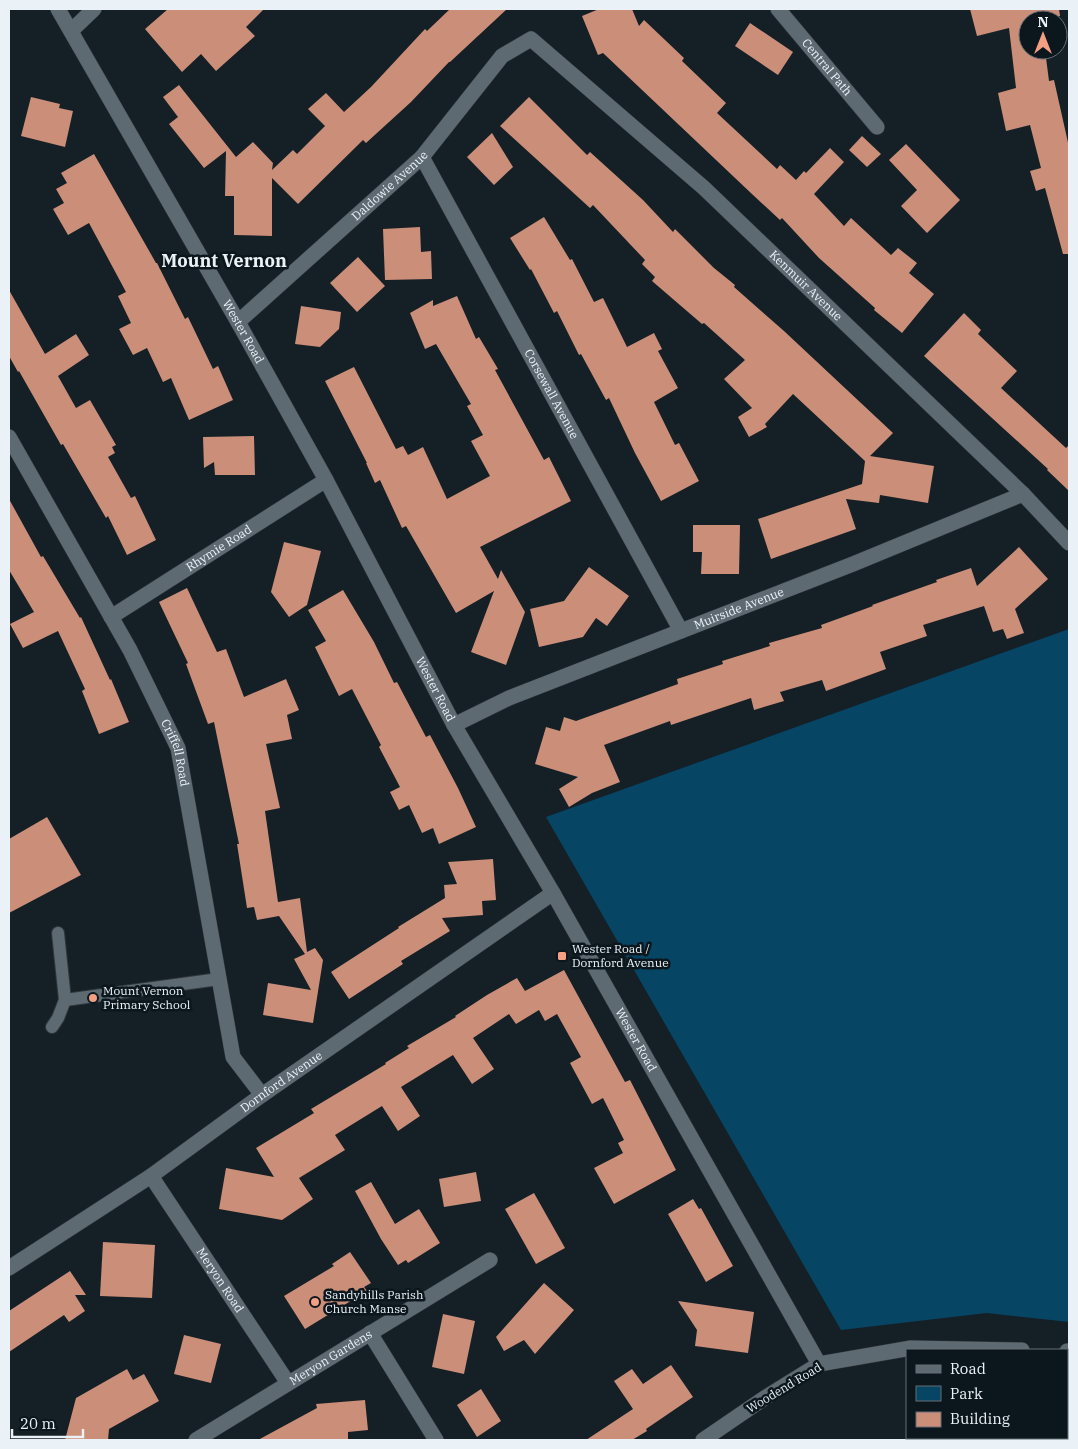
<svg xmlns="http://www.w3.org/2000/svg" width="1078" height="1449" font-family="'IBM Plex Serif',serif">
	<rect width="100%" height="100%" fill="#151f26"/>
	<polygon fill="#064563" points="1069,629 1069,1322 987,1313 841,1330 546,817"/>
	<g fill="#cb8e79">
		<polygon points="168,9 264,9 246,27 255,36 216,71 201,54 182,72 145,29"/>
		<polygon points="450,9 507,9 450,62 449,62 411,102 366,143 363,140 298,204 272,178 272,236 234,235 234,196 225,196 226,151 204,168 169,124 178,117 163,97 179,85 236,157 253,142 273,163 272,170 293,150 297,154 325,126 308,109 326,93 344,112 371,87 425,29 427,31"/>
		<polygon points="599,9 632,9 639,26 644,20 684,58 682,61 726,103 717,113 777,169 780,165 796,180 804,171 806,173 830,148 844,162 814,194 844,226 851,218 891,255 898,248 917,263 909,273 934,294 902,333 874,310 875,308 819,258 782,218 780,220 753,195 603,53 598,55 582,16"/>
		<polygon points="970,9 1059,9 1060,16 1043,20 1028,20 1028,50 1045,50 1049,81 1054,80 1069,147 1069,254 1063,254 1045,188 1036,191 1030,171 1041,168 1030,125 1006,131 998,93 1016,88 1009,28 977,36"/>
		<polygon points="750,23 793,52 778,75 735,46"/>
		<polygon points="31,97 60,104 59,108 73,111 65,147 21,136"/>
		<polygon points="529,97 587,155 590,152 643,200 673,232 675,229 714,268 735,285 734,287 784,331 893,433 870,456 934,466 928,503 880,495 879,503 846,499 856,529 771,559 758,519 862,484 865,461 793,394 765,424 767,427 749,437 738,417 752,408 724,379 745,360 704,323 702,324 652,281 655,277 642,264 645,260 593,205 590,208 500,126"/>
		<polygon points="492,133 513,167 494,185 467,157"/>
		<polygon points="862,136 881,154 867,167 849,150"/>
		<polygon points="906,144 960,200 927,233 901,206 917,190 889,160"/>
		<polygon points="94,154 156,263 157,263 185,319 188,317 213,369 218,366 233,400 189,420 171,378 163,382 147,348 133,355 119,329 131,323 118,296 126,292 89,223 68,235 53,209 64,203 56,189 67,183 61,173"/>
		<polygon points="544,217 570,260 572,259 594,302 603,298 627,347 654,333 662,349 658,351 678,388 654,402 675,445 679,443 699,481 661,501 635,453 609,398 606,400 581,354 579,355 557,311 554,313 531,269 530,270 510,238"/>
		<polygon points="420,227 421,252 431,251 432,279 385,280 383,229"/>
		<polygon points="358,257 385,286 357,312 330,283"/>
		<polygon points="9,290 45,354 76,334 89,355 58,376 76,408 90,400 116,445 112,447 115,453 108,457 131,498 135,496 156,540 127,555 108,516 106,518 63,444 61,445 19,371 18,372 9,356"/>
		<polygon points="457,296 476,339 479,337 498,369 495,370 544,460 549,457 571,501 480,547 498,579 501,570 525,612 506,665 471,652 494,591 456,613 406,526 402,528 380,480 375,483 366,463 367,463 325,381 354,367 396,449 403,446 408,455 423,447 447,499 490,476 471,441 483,435 467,406 471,404 436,344 425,349 410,313 433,300 433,306"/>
		<polygon points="301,306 341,312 339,329 320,347 295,344"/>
		<polygon points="964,313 981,330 978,334 1017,371 1001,388 1066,448 1069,445 1069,491 1047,470 1048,469 924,356"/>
		<polygon points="254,436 255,475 215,475 214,462 204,468 203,437"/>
		<polygon points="9,499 41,557 43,556 80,618 81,617 110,680 111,679 129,722 99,734 82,691 85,689 58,631 23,648 10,624 34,612 9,570"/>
		<polygon points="693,525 740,525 739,574 701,574 702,552 693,552"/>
		<polygon points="284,542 321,551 307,605 289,617 271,592"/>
		<polygon points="1019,547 1048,579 1015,609 1024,633 1007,639 1003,629 993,632 984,606 923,625 927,636 880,652 886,669 826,691 822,680 780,692 784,701 754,710 751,698 671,725 670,721 604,745 620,782 592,793 569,807 559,789 578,777 535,764 546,727 560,731 564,717 576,721 678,684 677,679 723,664 722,661 770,646 769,643 822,628 821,625 873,606 872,605 937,582 936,580 971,568 977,586"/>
		<polygon points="589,567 629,596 607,626 596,618 583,637 539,647 530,609 564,601"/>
		<polygon points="187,588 217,652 226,649 244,697 286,679 299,710 287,715 292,739 266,744 280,808 265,811 278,902 300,898 307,952 315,948 323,960 313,1023 263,1015 268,983 311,990 294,959 305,954 279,916 257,920 254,907 247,908 237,844 239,844 214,722 208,724 186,664 188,663 159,602"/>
		<polygon points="343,590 374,642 394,683 397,682 426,737 430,735 458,788 476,827 439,844 433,828 422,833 409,805 399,810 390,792 400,787 379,747 381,745 352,689 339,696 315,647 326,641 308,610"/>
		<polygon points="47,817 81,875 9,913 9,839"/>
		<polygon points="493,859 496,900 482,901 483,915 442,918 450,931 401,961 403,964 349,999 331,972 399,928 398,927 445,898 444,885 457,884 448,862"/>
		<polygon points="564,970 625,1082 630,1080 676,1170 614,1204 594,1168 623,1153 618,1143 624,1140 603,1098 592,1104 570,1063 581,1057 557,1014 545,1021 539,1010 516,1024 509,1014 473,1038 494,1069 472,1084 453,1055 401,1087 420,1116 398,1131 382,1106 335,1135 345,1150 299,1178 313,1199 282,1220 219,1209 226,1168 274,1177 256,1148 314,1113 311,1109 386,1064 385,1063 409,1048 407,1046 456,1017 455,1016 487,995 517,978 525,991"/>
		<polygon points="476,1172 481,1201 444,1207 439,1179"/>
		<polygon points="371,1182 395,1224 419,1209 440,1243 408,1263 406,1260 398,1265 381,1239 355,1191"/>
		<polygon points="534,1193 565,1248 536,1264 505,1209"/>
		<polygon points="693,1199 699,1209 701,1208 733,1266 706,1282 668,1214"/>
		<polygon points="103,1242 155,1245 152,1298 100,1296"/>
		<polygon points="350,1252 371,1283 364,1287 367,1291 305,1329 284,1296 334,1266 332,1264"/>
		<polygon points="70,1271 86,1295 75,1295 85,1311 69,1322 64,1315 9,1352 9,1311"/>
		<polygon points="544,1283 574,1310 535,1354 524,1340 504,1351 496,1337"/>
		<polygon points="678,1301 754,1312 748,1353 695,1346 697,1330"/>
		<polygon points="443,1314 475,1321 464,1374 432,1367"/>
		<polygon points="184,1335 221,1344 211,1383 174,1374"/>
		<polygon points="671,1365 693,1397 646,1429 647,1431 632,1440 586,1440 633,1409 614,1381 632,1369 643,1384"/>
		<polygon points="127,1369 133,1380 144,1374 159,1401 109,1429 108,1440 65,1440 76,1398"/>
		<polygon points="481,1389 501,1421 477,1437 457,1405"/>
		<polygon points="365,1400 368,1430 348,1432 348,1440 258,1440 317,1408 316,1404"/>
	</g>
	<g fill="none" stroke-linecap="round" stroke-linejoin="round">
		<g stroke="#31383d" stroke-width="14">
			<g id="lane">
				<polyline points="58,933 65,1000 219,979"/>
				<polyline points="52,1027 58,1018 65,1000"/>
			</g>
		</g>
		<g stroke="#31383d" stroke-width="16">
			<g id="street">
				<path id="s1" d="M58 9 238 322 326 480 454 725 553 893 819 1364"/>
				<path id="s2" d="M778 9 877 127"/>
				<polyline points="71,31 94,9"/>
				<path id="s3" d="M422 157 681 631"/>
				<path id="s4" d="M238 322 422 157 502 56 531 39 704 188 1023 494 1069 543"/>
				<path id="s5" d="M9 437 130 650 178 748 233 1057 262 1095"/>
				<path id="s6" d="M111 617 326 480"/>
				<path id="s7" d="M454 725 509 698 853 564 1023 494"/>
				<path id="s8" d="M151 1176 288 1383"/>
				<path id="s9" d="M9 1268 151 1176 262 1095 553 893"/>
				<polyline points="370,1333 436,1440"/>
				<polyline points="1067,1351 1069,1351"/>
				<path id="s10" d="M196 1440 490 1260"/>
				<polyline points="703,1440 766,1397 819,1364 911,1348 1022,1350"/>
			</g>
		</g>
		<use href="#lane" stroke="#5d6a72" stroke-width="12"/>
		<use href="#street" stroke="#5d6a72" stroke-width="15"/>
	</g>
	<g fill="#f39f84" stroke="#0c161d" stroke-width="2">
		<rect x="557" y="951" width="10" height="10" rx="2.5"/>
		<circle cx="93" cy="998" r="5"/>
		<circle cx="315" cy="1302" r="5"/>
	</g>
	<g text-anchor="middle" stroke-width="5" stroke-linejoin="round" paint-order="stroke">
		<g font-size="12" fill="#ebf2f7" stroke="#0c161d">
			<text dy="4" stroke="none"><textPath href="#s2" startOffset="76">Central Path</textPath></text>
			<text dy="4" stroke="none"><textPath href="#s4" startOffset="204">Daldowie Avenue</textPath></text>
			<text dy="4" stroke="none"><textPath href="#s4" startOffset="779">Kenmuir Avenue</textPath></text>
			<text dy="4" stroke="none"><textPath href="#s1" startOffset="372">Wester Road</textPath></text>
			<text dy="4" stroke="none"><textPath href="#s3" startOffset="270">Corsewall Avenue</textPath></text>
			<text dy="4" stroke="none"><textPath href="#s6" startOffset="128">Rhymie Road</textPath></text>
			<text dy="4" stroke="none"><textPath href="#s7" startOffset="308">Muirside Avenue</textPath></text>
			<text dy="4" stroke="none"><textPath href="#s1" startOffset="778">Wester Road</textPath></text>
			<text dy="4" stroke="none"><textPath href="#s5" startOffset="358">Criffell Road</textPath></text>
			<text dy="4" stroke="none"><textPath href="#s1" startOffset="1182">Wester Road</textPath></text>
			<text dy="4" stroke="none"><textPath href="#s9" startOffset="330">Dornford Avenue</textPath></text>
			<text dy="4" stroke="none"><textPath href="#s8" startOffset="125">Meryon Road</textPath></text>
			<text dy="4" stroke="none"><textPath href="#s10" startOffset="158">Meryon Gardens</textPath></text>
			<text transform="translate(784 1388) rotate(-31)" y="4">Woodend Road</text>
		</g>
		<g font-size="12" fill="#ebf2f7" stroke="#0c161d" text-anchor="start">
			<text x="572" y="953">Wester Road /<tspan x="572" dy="14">Dornford Avenue</tspan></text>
			<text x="103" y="995">Mount Vernon<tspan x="103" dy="14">Primary School</tspan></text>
			<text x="325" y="1299">Sandyhills Parish<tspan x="325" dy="14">Church Manse</tspan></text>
		</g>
		<g font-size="18" font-weight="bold" fill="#ebf2f7" stroke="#0c161d">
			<text x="224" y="267">Mount Vernon</text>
		</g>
	</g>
	<rect width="1078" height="1449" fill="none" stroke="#ebf2f7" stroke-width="20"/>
	<rect x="906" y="1349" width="162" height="90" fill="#0c161d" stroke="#656e74"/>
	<rect x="916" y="1365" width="25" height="8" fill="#5d6a72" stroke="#656e74"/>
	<text x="950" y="1374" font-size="15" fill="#ebf2f7">Road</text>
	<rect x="916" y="1386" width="25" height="15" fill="#064563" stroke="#656e74"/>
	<text x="950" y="1399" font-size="15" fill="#ebf2f7">Park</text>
	<rect x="916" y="1412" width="25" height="15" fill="#cb8e79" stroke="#656e74"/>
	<text x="950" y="1424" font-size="15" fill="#ebf2f7">Building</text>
	<g transform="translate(1043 35)"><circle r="24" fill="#0c161d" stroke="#656e74"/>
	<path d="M0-4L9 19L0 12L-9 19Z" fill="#f39f84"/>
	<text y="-8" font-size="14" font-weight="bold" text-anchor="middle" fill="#ebf2f7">N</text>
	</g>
	<path d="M12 1429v8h71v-8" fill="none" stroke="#ebf2f7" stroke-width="2.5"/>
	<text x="20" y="1429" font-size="15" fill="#ebf2f7" stroke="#0c161d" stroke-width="4" paint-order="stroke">20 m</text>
</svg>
